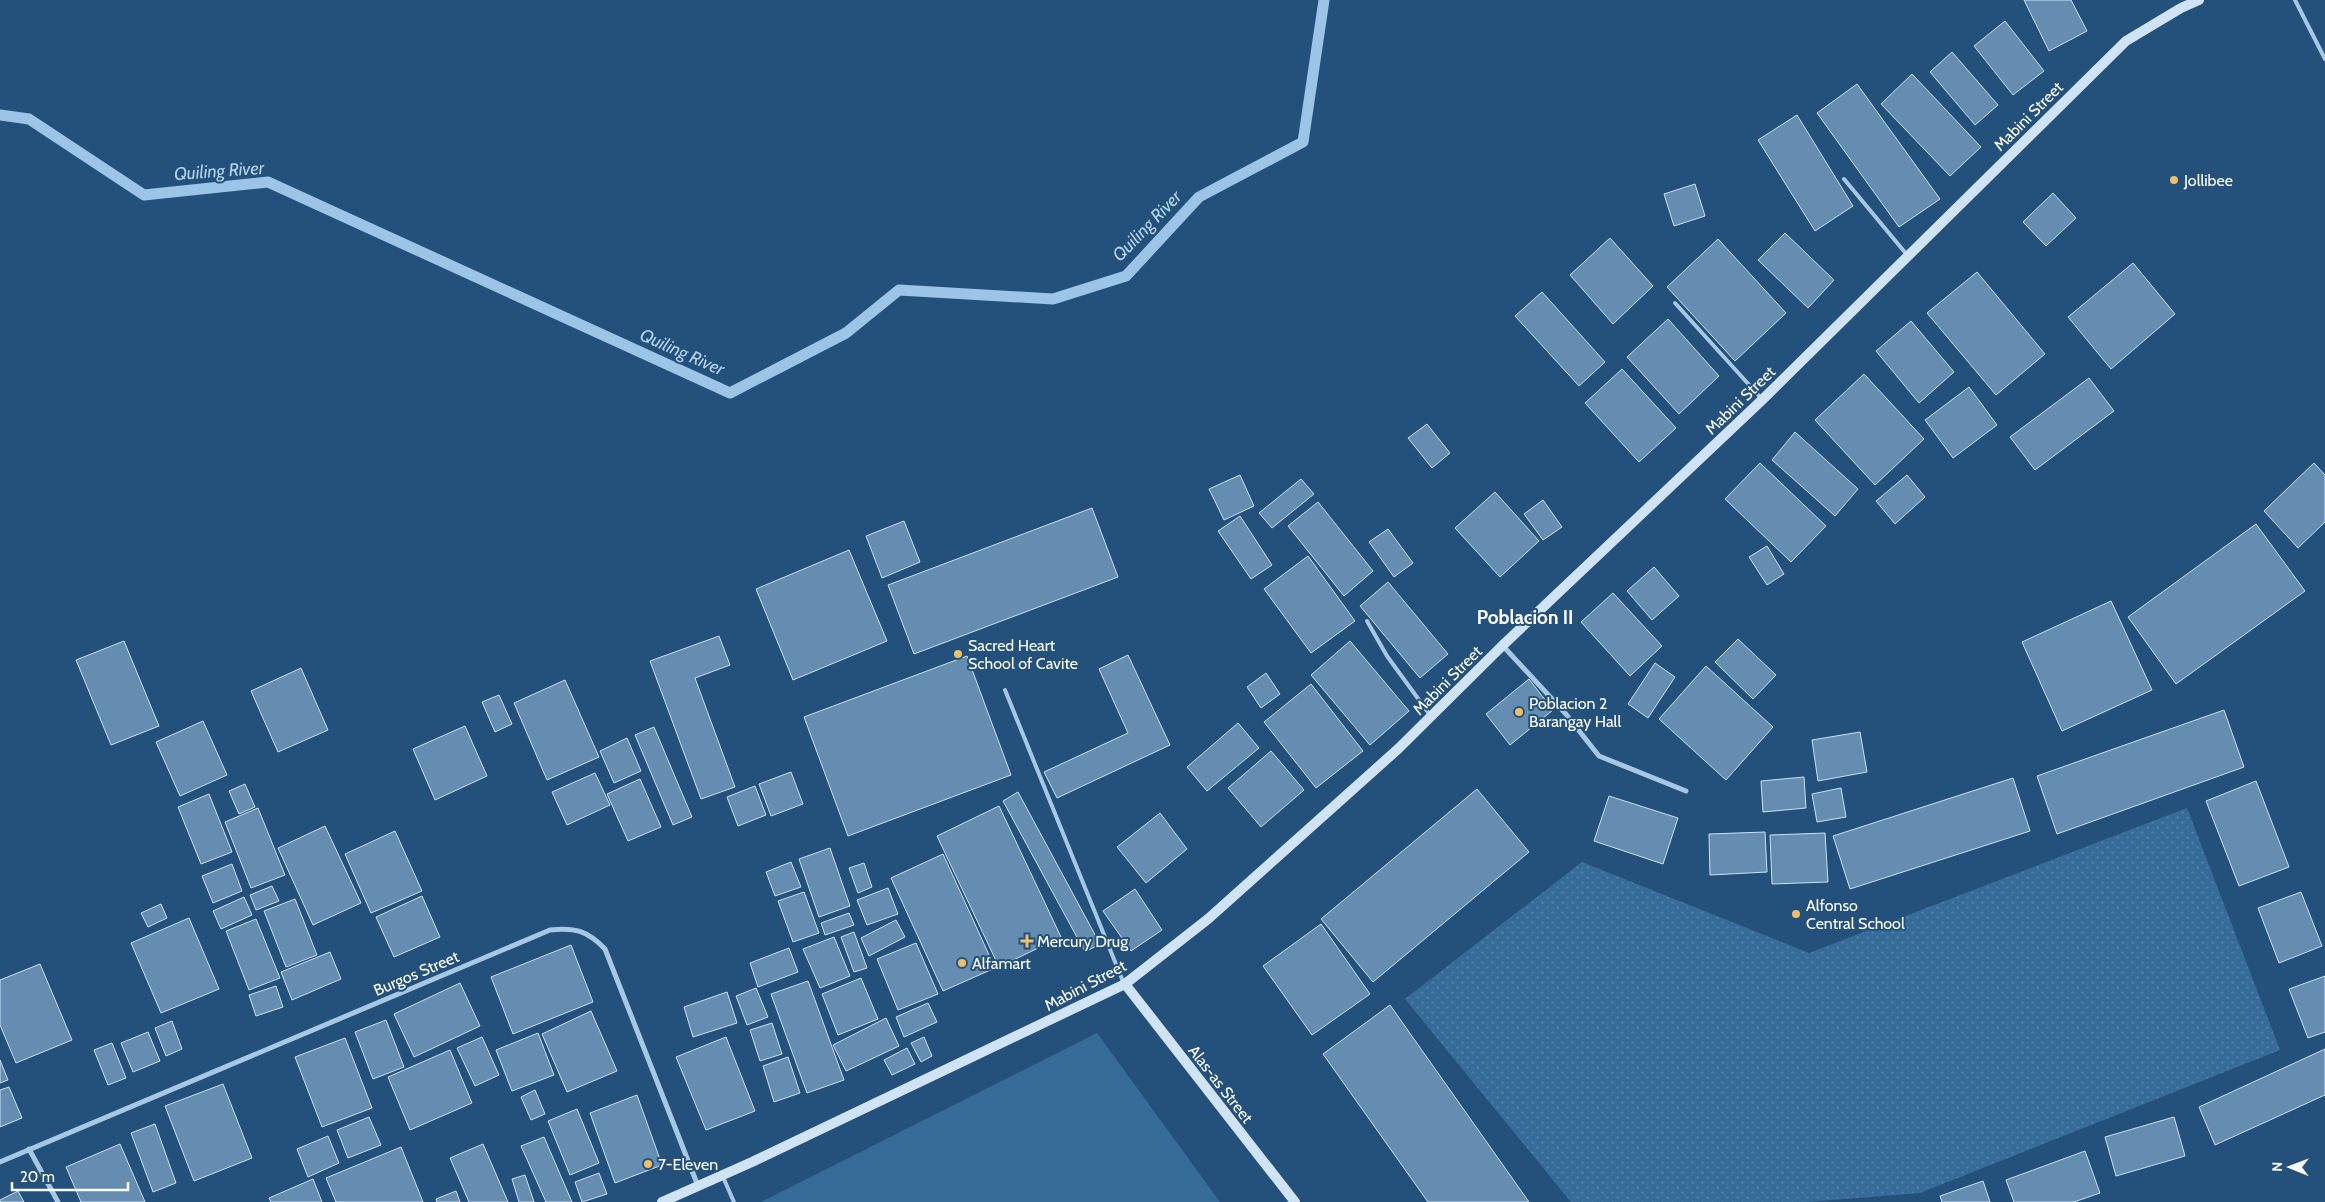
<svg xmlns="http://www.w3.org/2000/svg" width="2325" height="1202" font-family="Cabin,sans-serif">
	<defs>
		<pattern id="grass-dots" width="8" height="8" patternUnits="userSpaceOnUse" patternTransform="scale(1.25)"><rect width="8" height="8" fill="#376c99"/><path d="M2 2h.1M6 6h.1" fill="none" stroke="#5582a8" stroke-width="1.8" stroke-linecap="round"/></pattern>
	</defs>
	<rect width="100%" height="100%" fill="#24517b"/>
	<polygon fill="url(#grass-dots)" points="2187,808 2280,1050 1920,1193 1807,1202 1571,1202 1405,999 1582,862 1809,953"/>
	<polygon fill="#376c99" points="1097,1033 1220,1202 761,1202"/>
	<g fill="none" stroke-linecap="round" stroke-linejoin="round">
		<polyline stroke="#9bc4e6" stroke-width="11" points="0,115 29,119 144,195 268,182 730,393 846,333 899,290 1053,299 1126,276 1199,197 1303,142 1324,0"/>
	</g>
	<g fill="#658db1" stroke="#cae1f4">
		<polygon points="2024,0 2071,0 2087,31 2049,51"/>
		<polygon points="2005,21 2044,71 2013,95 1974,46"/>
		<polygon points="1952,52 1998,105 1975,125 1930,72"/>
		<polygon points="1912,74 1981,147 1950,176 1881,104"/>
		<polygon points="1857,84 1940,199 1899,227 1817,113"/>
		<polygon points="1797,115 1853,206 1815,231 1758,140"/>
		<polygon points="1695,184 1705,216 1674,226 1664,194"/>
		<polygon points="2053,193 2076,218 2046,246 2023,222"/>
		<polygon points="1785,233 1834,280 1808,308 1758,260"/>
		<polygon points="1610,238 1653,286 1613,324 1570,275"/>
		<polygon points="1718,239 1786,313 1735,361 1667,287"/>
		<polygon points="2133,263 2175,314 2111,369 2068,317"/>
		<polygon points="1977,272 2045,354 1996,395 1927,313"/>
		<polygon points="1542,292 1605,362 1579,386 1515,316"/>
		<polygon points="1668,319 1719,376 1679,414 1627,357"/>
		<polygon points="1911,321 1954,372 1919,403 1876,351"/>
		<polygon points="1622,369 1676,428 1639,462 1585,403"/>
		<polygon points="1864,374 1924,439 1875,485 1815,420"/>
		<polygon points="2089,378 2114,411 2035,470 2010,437"/>
		<polygon points="1969,387 1997,425 1953,458 1925,420"/>
		<polygon points="1427,424 1450,453 1432,468 1408,438"/>
		<polygon points="1795,432 1858,489 1835,516 1772,460"/>
		<polygon points="1760,463 1826,526 1791,562 1725,499"/>
		<polygon points="2314,463 2325,475 2325,522 2298,548 2264,511"/>
		<polygon points="1240,475 1254,506 1224,520 1209,489"/>
		<polygon points="1907,475 1925,497 1895,524 1876,501"/>
		<polygon points="1301,479 1314,494 1272,528 1259,513"/>
		<polygon points="1495,492 1539,541 1500,577 1455,528"/>
		<polygon points="1543,500 1562,527 1543,540 1524,514"/>
		<polygon points="1318,502 1373,571 1344,596 1288,526"/>
		<polygon points="1092,508 1118,577 914,654 888,585"/>
		<polygon points="1240,516 1272,565 1251,579 1218,531"/>
		<polygon points="904,521 920,562 882,578 866,536"/>
		<polygon points="2256,524 2305,591 2176,684 2128,617"/>
		<polygon points="1388,529 1413,563 1394,577 1369,542"/>
		<polygon points="1767,546 1784,574 1767,585 1749,557"/>
		<polygon points="849,550 887,641 793,680 756,589"/>
		<polygon points="1308,556 1355,621 1311,653 1264,589"/>
		<polygon points="1654,567 1679,596 1652,620 1627,591"/>
		<polygon points="1388,582 1448,654 1420,678 1360,606"/>
		<polygon points="1613,593 1662,646 1630,676 1581,622"/>
		<polygon points="2111,601 2152,690 2062,731 2022,642"/>
		<polygon points="719,636 730,665 695,678 735,787 701,799 650,661"/>
		<polygon points="1738,639 1776,675 1753,699 1715,662"/>
		<polygon points="124,641 159,726 111,745 76,660"/>
		<polygon points="1350,641 1409,711 1370,745 1311,675"/>
		<polygon points="1128,655 1170,745 1057,798 1044,772 1128,733 1099,669"/>
		<polygon points="967,656 1011,775 848,836 804,717"/>
		<polygon points="1655,663 1675,677 1648,718 1628,704"/>
		<polygon points="1706,666 1773,727 1726,780 1659,719"/>
		<polygon points="301,668 328,730 278,752 251,691"/>
		<polygon points="1266,673 1280,694 1261,708 1247,687"/>
		<polygon points="1529,679 1553,710 1510,745 1486,714"/>
		<polygon points="565,680 599,757 547,780 514,703"/>
		<polygon points="1311,684 1363,751 1316,788 1264,722"/>
		<polygon points="499,695 512,724 495,732 482,702"/>
		<polygon points="2224,710 2244,767 2057,834 2037,776"/>
		<polygon points="203,721 227,775 180,796 156,742"/>
		<polygon points="1238,723 1259,748 1207,791 1187,767"/>
		<polygon points="465,726 487,776 435,800 413,749"/>
		<polygon points="654,727 692,817 673,825 635,735"/>
		<polygon points="1860,732 1867,772 1818,781 1812,740"/>
		<polygon points="627,738 641,771 614,783 600,751"/>
		<polygon points="1271,751 1304,790 1261,827 1228,788"/>
		<polygon points="791,772 803,804 771,816 759,784"/>
		<polygon points="595,773 610,805 567,825 552,792"/>
		<polygon points="1804,777 1806,808 1763,812 1761,781"/>
		<polygon points="2013,778 2030,831 1850,889 1833,836"/>
		<polygon points="640,779 661,827 628,841 607,794"/>
		<polygon points="2256,781 2289,867 2239,886 2206,801"/>
		<polygon points="245,784 255,807 239,814 229,791"/>
		<polygon points="755,786 766,815 738,826 727,797"/>
		<polygon points="1841,788 1846,817 1817,822 1812,794"/>
		<polygon points="1477,789 1529,852 1373,982 1321,919"/>
		<polygon points="1018,792 1100,944 1085,952 1003,801"/>
		<polygon points="209,794 232,852 201,864 178,807"/>
		<polygon points="1609,796 1678,818 1663,864 1594,841"/>
		<polygon points="999,806 1061,937 999,967 937,836"/>
		<polygon points="258,808 285,875 251,888 225,822"/>
		<polygon points="1160,813 1187,849 1146,883 1117,847"/>
		<polygon points="325,826 361,903 313,925 278,848"/>
		<polygon points="395,831 422,891 371,913 345,854"/>
		<polygon points="1765,832 1767,872 1710,875 1709,834"/>
		<polygon points="1825,833 1828,882 1772,884 1770,835"/>
		<polygon points="830,848 850,906 819,917 799,859"/>
		<polygon points="943,854 995,968 943,991 891,878"/>
		<polygon points="791,862 801,887 775,896 766,872"/>
		<polygon points="864,863 872,887 858,893 849,868"/>
		<polygon points="232,864 242,891 213,903 202,876"/>
		<polygon points="272,886 279,901 256,910 250,895"/>
		<polygon points="888,888 898,914 867,925 857,900"/>
		<polygon points="1135,889 1162,930 1131,951 1103,911"/>
		<polygon points="804,892 819,933 793,942 778,901"/>
		<polygon points="2301,892 2322,946 2279,963 2258,908"/>
		<polygon points="422,896 440,937 394,957 376,917"/>
		<polygon points="244,897 252,915 221,929 213,911"/>
		<polygon points="295,899 317,955 286,967 264,911"/>
		<polygon points="161,904 167,918 148,927 141,913"/>
		<polygon points="849,913 854,925 825,935 821,923"/>
		<polygon points="189,918 219,989 161,1013 131,943"/>
		<polygon points="256,919 280,978 249,990 226,931"/>
		<polygon points="896,920 905,937 869,956 861,938"/>
		<polygon points="1321,924 1370,994 1312,1035 1263,966"/>
		<polygon points="854,932 867,968 854,972 841,937"/>
		<polygon points="834,937 850,976 820,988 803,949"/>
		<polygon points="916,943 938,994 898,1010 877,959"/>
		<polygon points="571,945 593,1002 513,1034 491,977"/>
		<polygon points="789,948 798,972 758,987 750,963"/>
		<polygon points="330,952 341,979 292,1000 281,972"/>
		<polygon points="40,964 72,1040 16,1063 0,1025 0,980"/>
		<polygon points="2325,976 2325,1032 2308,1038 2289,989"/>
		<polygon points="861,978 878,1019 838,1035 822,994"/>
		<polygon points="808,981 844,1080 807,1093 771,994"/>
		<polygon points="460,983 480,1026 414,1057 394,1014"/>
		<polygon points="276,986 283,1007 256,1016 249,995"/>
		<polygon points="756,988 768,1017 747,1025 736,996"/>
		<polygon points="727,992 737,1023 693,1037 684,1007"/>
		<polygon points="928,1003 937,1022 904,1037 896,1017"/>
		<polygon points="1390,1005 1529,1202 1428,1202 1323,1054"/>
		<polygon points="591,1011 617,1071 567,1092 542,1034"/>
		<polygon points="886,1018 899,1046 846,1071 833,1045"/>
		<polygon points="386,1020 404,1067 373,1079 355,1032"/>
		<polygon points="172,1021 182,1049 166,1056 155,1028"/>
		<polygon points="772,1023 782,1054 760,1061 750,1030"/>
		<polygon points="148,1032 160,1061 133,1072 121,1043"/>
		<polygon points="538,1033 554,1075 512,1091 496,1050"/>
		<polygon points="482,1037 499,1075 475,1086 457,1048"/>
		<polygon points="726,1037 755,1111 706,1130 676,1057"/>
		<polygon points="924,1037 932,1056 921,1062 911,1043"/>
		<polygon points="345,1038 372,1108 322,1127 295,1057"/>
		<polygon points="112,1043 126,1078 108,1085 94,1050"/>
		<polygon points="907,1048 915,1064 892,1075 884,1060"/>
		<polygon points="2325,1049 2325,1095 2215,1145 2199,1107"/>
		<polygon points="450,1050 472,1103 410,1130 388,1077"/>
		<polygon points="788,1057 800,1093 774,1102 763,1066"/>
		<polygon points="0,1060 8,1080 0,1083"/>
		<polygon points="223,1084 252,1158 194,1181 165,1106"/>
		<polygon points="9,1087 22,1118 0,1127 0,1090"/>
		<polygon points="535,1090 545,1114 531,1120 521,1097"/>
		<polygon points="637,1095 662,1165 615,1183 590,1113"/>
		<polygon points="577,1109 599,1163 570,1175 548,1121"/>
		<polygon points="369,1117 381,1145 348,1158 337,1130"/>
		<polygon points="2174,1117 2185,1156 2116,1176 2105,1137"/>
		<polygon points="155,1124 176,1183 153,1192 131,1133"/>
		<polygon points="328,1136 339,1163 308,1177 297,1149"/>
		<polygon points="544,1137 572,1202 546,1202 521,1146"/>
		<polygon points="120,1144 145,1202 81,1202 66,1167"/>
		<polygon points="483,1144 508,1202 469,1202 450,1158"/>
		<polygon points="401,1147 423,1202 336,1202 326,1178"/>
		<polygon points="2085,1151 2100,1193 2074,1202 2014,1202 2006,1180"/>
		<polygon points="599,1173 607,1194 582,1202 575,1182"/>
		<polygon points="525,1175 534,1202 519,1202 512,1179"/>
		<polygon points="313,1179 322,1202 271,1202 269,1198"/>
		<polygon points="1983,1181 1990,1202 1942,1202 1940,1196"/>
		<polygon points="18,1191 24,1202 0,1202 0,1200"/>
		<polygon points="456,1191 460,1202 437,1202 436,1199"/>
	</g>
	<g fill="none" stroke-linecap="round" stroke-linejoin="round">
		<g stroke="#a7c8e5" stroke-width="4">
			<polyline points="2295,0 2325,59"/>
			<polyline points="1844,179 1908,256"/>
			<polyline points="1675,303 1761,398"/>
			<polyline points="1367,621 1387,656 1430,715"/>
			<polyline points="1005,690 1124,984"/>
			<polyline points="723,1177 734,1202"/>
		</g>
		<g stroke="#a7c8e5" stroke-width="5">
			<polyline points="1503,646 1565,713 1599,756 1686,791"/>
			<polyline points="29,1149 58,1202"/>
			<path d="M0 1162 550 930C575 927 588 931 605 949L698 1186"/>
		</g>
		<g stroke="#d0e3f5" stroke-width="10">
			<polyline points="1125,984 1295,1202"/>
			<polyline points="662,1202 752,1162 1125,984 1208,919 1398,749 1502,646 1762,400 2126,41 2181,8 2199,0"/>
		</g>
	</g>
	<g fill="#efbe6a" stroke="#24517b" stroke-width="2">
		<circle cx="2174" cy="180" r="5"/>
		<circle cx="958" cy="654" r="5"/>
		<circle cx="1519" cy="712" r="5"/>
		<circle cx="1796" cy="914" r="5"/>
		<path d="M1024.5 933.5h5v5h5v5h-5v5h-5v-5h-5v-5h5z"/>
		<circle cx="962" cy="963" r="5"/>
		<circle cx="648" cy="1164" r="5"/>
	</g>
	<g text-anchor="middle" stroke-width="4" stroke-linejoin="round" paint-order="stroke">
		<g font-size="16" fill="#fff" stroke="#24517b">
			<text transform="translate(2028 116) rotate(-45)" y="6">Mabini Street</text>
			<text transform="translate(1740 400) rotate(-44)" y="6">Mabini Street</text>
			<text transform="translate(1447 680) rotate(-45)" y="6">Mabini Street</text>
			<text transform="translate(416 973) rotate(-23)" y="6">Burgos Street</text>
			<text transform="translate(1085 985) rotate(-28)" y="6">Mabini Street</text>
			<text transform="translate(1221 1084) rotate(52)" y="6">Alas-as Street</text>
		</g>
		<g font-size="16" fill="#fff" stroke="#24517b" text-anchor="start">
			<text x="2184" y="186">Jollibee</text>
			<text x="968" y="651">Sacred Heart<tspan x="968" dy="18">School of Cavite</tspan></text>
			<text x="1529" y="709">Poblacion 2<tspan x="1529" dy="18">Barangay Hall</tspan></text>
			<text x="1806" y="911">Alfonso<tspan x="1806" dy="18">Central School</tspan></text>
			<text x="1037" y="947">Mercury Drug</text>
			<text x="972" y="969">Alfamart</text>
			<text x="658" y="1170">7-Eleven</text>
		</g>
		<g font-size="18" font-style="italic" fill="#b2d2ed" stroke="#24517b">
			<text transform="translate(219 171) rotate(-4)" y="6">Quiling River</text>
			<text transform="translate(1147 226) rotate(-46)" y="6">Quiling River</text>
			<text transform="translate(682 352) rotate(24)" y="6">Quiling River</text>
		</g>
		<g font-size="19" font-weight="bold" fill="#fff" stroke="#24517b">
			<text x="1525" y="624">Poblacion II</text>
		</g>
	</g>
	<g transform="translate(2290 1167) rotate(271)" stroke="#24517b" stroke-width="4" paint-order="stroke">
	<path d="M0-4L9 19L0 12L-9 19Z" fill="#ffffff"/>
	<text y="-8" font-size="14" font-weight="bold" text-anchor="middle" fill="#ffffff">N</text>
	</g>
	<path d="M12 1182v8h116v-8" fill="none" stroke="#ffffff" stroke-width="2.5"/>
	<text x="20" y="1182" font-size="15" fill="#ffffff" stroke="#24517b" stroke-width="4" paint-order="stroke">20 m</text>
</svg>
